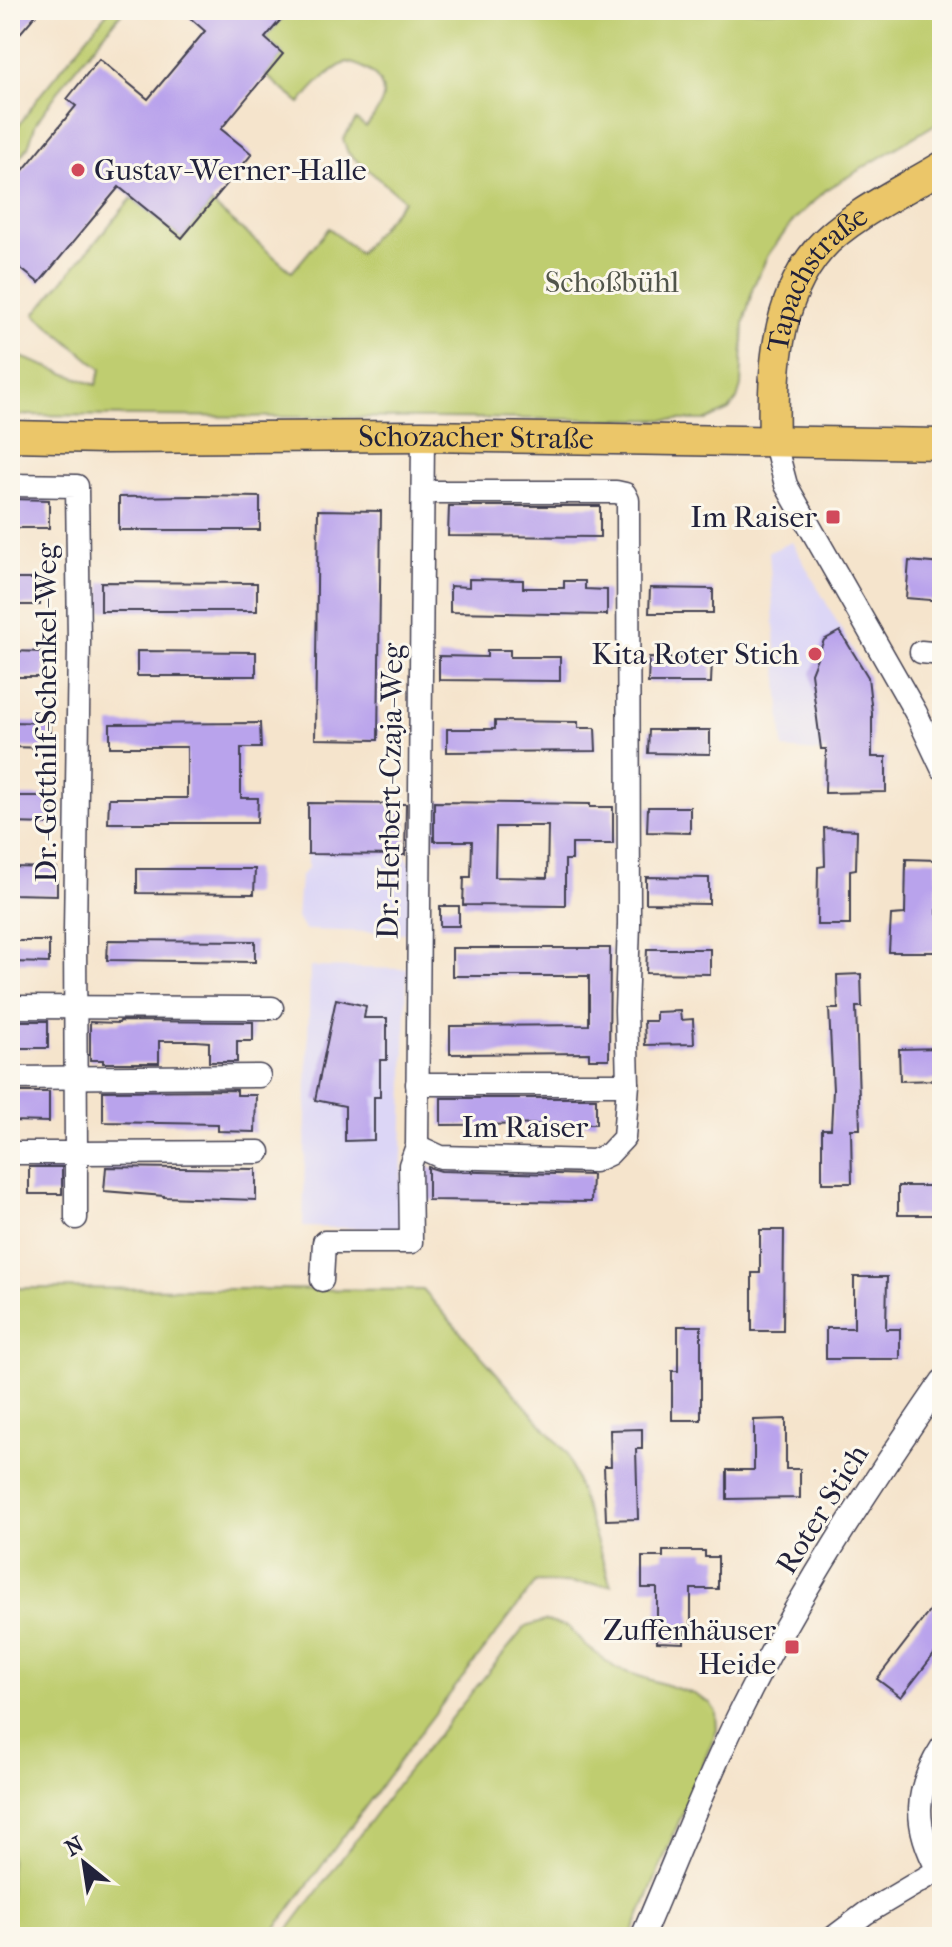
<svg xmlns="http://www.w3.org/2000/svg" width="952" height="1947" font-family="'IM FELL French Canon',serif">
	<rect width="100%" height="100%" fill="#fbf7ec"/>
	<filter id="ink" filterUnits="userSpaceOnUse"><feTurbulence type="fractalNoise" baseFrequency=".0125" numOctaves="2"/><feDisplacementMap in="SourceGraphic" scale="16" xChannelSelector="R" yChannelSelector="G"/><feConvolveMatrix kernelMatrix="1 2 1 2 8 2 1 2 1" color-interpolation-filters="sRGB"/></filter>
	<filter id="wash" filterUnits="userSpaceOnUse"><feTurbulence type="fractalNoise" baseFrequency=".006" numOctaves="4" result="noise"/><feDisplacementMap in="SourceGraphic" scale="32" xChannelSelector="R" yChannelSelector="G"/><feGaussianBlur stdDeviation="1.8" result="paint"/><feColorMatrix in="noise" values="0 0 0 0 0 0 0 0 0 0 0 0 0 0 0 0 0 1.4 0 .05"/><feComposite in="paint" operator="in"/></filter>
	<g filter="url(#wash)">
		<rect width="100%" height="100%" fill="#f5e4cc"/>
		<g fill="#dcd6f6">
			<polygon points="792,542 868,677 872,757 783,749 769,552"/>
			<polygon points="308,803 405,855 412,866 411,933 304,930 297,918 300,877 308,868"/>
			<polygon points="310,967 407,969 400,1229 303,1227"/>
		</g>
		<g fill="#bfcd6f" stroke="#707855" stroke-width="2">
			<polygon points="109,10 123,11 69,76 36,123 28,147 10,169 10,138 40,95"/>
			<path d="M289 10H942V120L826 190 794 220 768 255 753 287 744 323 741 386 737 399 729 410 707 420 10 415V353L96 385 101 369 35 314 132 198 182 238 211 203 292 272 329 228 359 253 404 200 348 153 343 139 356 120 366 127C372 119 382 107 383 97 384 76 364 66 347 62 327 72 314 86 300 103L265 75 283 54 265 38Z"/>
			<polygon points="10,1288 423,1290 567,1453 611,1585 536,1582 420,1733 269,1937 10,1937"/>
			<polygon points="545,1621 568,1627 586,1646 617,1669 694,1694 710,1703 716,1712 717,1730 633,1932 629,1937 283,1937 403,1777 525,1627"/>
		</g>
		<g id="blocks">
			<g fill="#b9a3ec" fill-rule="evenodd">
				<polygon points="10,10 40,10 10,45"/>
				<polygon points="181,10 289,10 265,38 283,54 221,129 252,154 182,238 119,187 39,283 10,260 10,186 76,106 67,99 99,59 148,99 205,31"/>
				<polygon points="196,496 260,497 260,530 119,530 119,497"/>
				<polygon points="10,499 49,500 49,528 10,528"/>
				<polygon points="449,506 600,506 600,537 448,536"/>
				<polygon points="318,510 381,511 378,740 315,739"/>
				<polygon points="909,561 942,564 942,601 906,598"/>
				<rect x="10" y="579" width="30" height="26"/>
				<polygon points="469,579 523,580 523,588 564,588 564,581 585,581 585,589 607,590 607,615 450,612 450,586 469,587"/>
				<polygon points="101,582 257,583 257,611 101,611"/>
				<polygon points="650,588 713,589 713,613 649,613"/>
				<polygon points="840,631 868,677 872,713 872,757 886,757 886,792 825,793 826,749 821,749 811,673 824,640"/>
				<polygon points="487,650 510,650 510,657 560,657 560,681 439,680 439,656 487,657"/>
				<polygon points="10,651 44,652 44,677 10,677"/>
				<polygon points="137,651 256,652 256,676 137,676"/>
				<polygon points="649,658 712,659 711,683 648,683"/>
				<polygon points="495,721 578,722 578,728 595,728 596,751 447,752 447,729 495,729"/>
				<polygon points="10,722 50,723 50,748 10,747"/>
				<polygon points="260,723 261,748 241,748 241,798 258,798 257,823 108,823 109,798 187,798 187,747 110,747 110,724"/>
				<polygon points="649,730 710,730 710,754 648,753"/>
				<polygon points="10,796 51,796 51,824 10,823"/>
				<path d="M434 802 590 804V807H613V844H572V860H565V906L463 905 464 877H471L472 841H434ZM514 826H548L547 878 495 877 496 827H514Z"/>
				<polygon points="308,803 406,804 405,855 308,854"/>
				<polygon points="648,807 690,807 690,833 647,832"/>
				<polygon points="824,828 857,830 856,869 850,870 850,925 817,925 818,867 825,866"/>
				<polygon points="906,859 937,860 937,914 942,914 942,952 889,952 891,915 905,914"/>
				<polygon points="10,867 57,868 57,895 10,894"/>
				<polygon points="137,869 255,869 254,894 137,893"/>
				<polygon points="646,877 709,878 709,904 646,903"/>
				<rect x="440" y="906" width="19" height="20"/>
				<polygon points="108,940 255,941 255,962 107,960"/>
				<polygon points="10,941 49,941 49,963 10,962"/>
				<polygon points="452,948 610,948 609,1059 589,1059 589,1053 450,1054 450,1026 589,1025 589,976 452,976"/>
				<polygon points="647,949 710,949 710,974 646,973"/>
				<polygon points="861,974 862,1007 856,1007 860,1129 851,1129 852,1183 822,1183 822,1129 831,1129 833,1090 829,1009 838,1009 837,975"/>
				<polygon points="336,999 366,1006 364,1018 387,1018 387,1060 380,1060 380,1097 374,1097 374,1140 345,1141 345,1106 315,1100"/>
				<polygon points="680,1011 681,1020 693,1019 694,1044 645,1045 644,1021 656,1021 656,1012"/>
				<rect x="10" y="1021" width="38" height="27"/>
				<polygon points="120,1021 253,1022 253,1041 237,1041 237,1062 209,1062 209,1042 196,1041 159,1041 159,1063 103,1063 103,1060 90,1060 90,1022 119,1023"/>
				<polygon points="942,1048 942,1080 900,1081 899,1049"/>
				<polygon points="237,1090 237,1095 256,1095 255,1132 218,1131 218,1124 103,1122 103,1091"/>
				<polygon points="10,1092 49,1092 49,1122 10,1121"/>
				<polygon points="441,1098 596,1098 596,1124 441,1125"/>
				<rect x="29" y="1167" width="33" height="27"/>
				<polygon points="106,1167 256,1169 256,1200 164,1197 164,1196 104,1191"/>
				<polygon points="428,1167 441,1171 592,1175 591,1202 428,1200"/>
				<rect x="898" y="1186" width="44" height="29"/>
				<polygon points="760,1230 784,1230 783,1331 752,1331 752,1273 760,1273"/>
				<polygon points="854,1277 887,1277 886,1329 900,1329 900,1359 826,1359 826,1328 854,1328"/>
				<polygon points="678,1326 701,1326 701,1420 672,1420 672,1371 678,1371"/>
				<polygon points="786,1419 786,1469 800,1469 800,1498 727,1499 727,1470 754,1470 754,1420"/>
				<polygon points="642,1429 642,1449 636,1449 638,1519 606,1520 604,1466 611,1466 610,1430"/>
				<polygon points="663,1551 705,1551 705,1557 718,1557 718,1589 691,1589 691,1630 684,1629 684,1643 657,1642 657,1588 642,1588 642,1557 663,1557"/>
				<polygon points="942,1595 942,1644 901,1697 877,1679"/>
			</g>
		</g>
	</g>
	<g filter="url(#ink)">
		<use href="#blocks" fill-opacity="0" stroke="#423f51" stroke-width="2"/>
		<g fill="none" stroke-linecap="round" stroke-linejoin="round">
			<g stroke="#423f51" stroke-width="25">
				<g id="minor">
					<polyline points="774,440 786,485 916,713 942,768"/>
					<polyline points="10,485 77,486 79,642 75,933 76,1153 10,1153"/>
					<polyline points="921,652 942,654"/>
					<polyline points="10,1007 272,1008"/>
					<polyline points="10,1078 259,1076"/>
					<polyline points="417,1084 628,1084"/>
					<polyline points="417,1146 441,1157 594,1161 609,1154 624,1138 628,1084 626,1010 629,924 628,500 625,494 616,492 423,492"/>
					<polyline points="76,1218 76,1153 259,1152"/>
					<polyline points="322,1280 324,1242 411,1242 410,1165 417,1146 423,436"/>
					<path d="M938 1870C913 1825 914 1790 942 1747"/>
					<path d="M642 1937C675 1861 705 1782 742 1708 799 1593 870 1486 942 1381"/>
					<polyline points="834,1937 866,1913 942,1868"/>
				</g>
			</g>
			<g stroke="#423f51" stroke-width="33">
				<g id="major">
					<path id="s1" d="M10 436 106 438 423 436 942 444"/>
					<path id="s2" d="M774 440C772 375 775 299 820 248 847 217 906 189 942 167"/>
				</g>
			</g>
			<use href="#minor" stroke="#fff" stroke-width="22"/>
			<use href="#major" stroke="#ebc669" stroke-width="30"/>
		</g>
	</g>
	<g fill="#d1495b" stroke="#fbf7ec" stroke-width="3">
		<circle cx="78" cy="170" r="8"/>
		<rect x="825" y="509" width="16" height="16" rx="4"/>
		<circle cx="815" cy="654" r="8"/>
		<rect x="784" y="1639" width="16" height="16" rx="4"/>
	</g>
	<g text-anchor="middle" stroke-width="6" stroke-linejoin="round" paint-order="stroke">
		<g font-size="30" fill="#22223b" stroke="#fbf7ec" text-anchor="end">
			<text x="94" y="180" text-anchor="start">Gustav-Werner-Halle</text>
			<text x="817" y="527">Im Raiser</text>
			<text x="799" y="664">Kita Roter Stich</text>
			<text x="776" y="1640">Zuffenhäuser<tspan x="776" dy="34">Heide</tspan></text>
		</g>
		<g font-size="30" fill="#51554b" stroke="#fbf7ec">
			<text x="612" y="292">Schoßbühl</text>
		</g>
		<g font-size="30" fill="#22223b" stroke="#fbf7ec">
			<text dy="10" stroke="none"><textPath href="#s2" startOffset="174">Tapachstraße</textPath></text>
			<text dy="10" stroke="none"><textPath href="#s1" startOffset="466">Schozacher Straße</textPath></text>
			<text transform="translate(46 713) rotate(-90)" y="10">Dr.-Gotthilf-Schenkel-Weg</text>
			<text transform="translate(390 791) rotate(-89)" y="10">Dr.-Herbert-Czaja-Weg</text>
			<text x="525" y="1137">Im Raiser</text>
			<text transform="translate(822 1509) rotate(-58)" y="10">Roter Stich</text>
		</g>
	</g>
	<rect width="952" height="1947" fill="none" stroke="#fbf7ec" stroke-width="40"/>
	<g transform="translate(84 1863) rotate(330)" stroke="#fbf7ec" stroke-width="6" paint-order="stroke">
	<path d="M0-6L14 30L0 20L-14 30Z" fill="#22223b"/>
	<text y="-12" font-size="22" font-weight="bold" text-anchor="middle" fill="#22223b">N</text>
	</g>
</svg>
